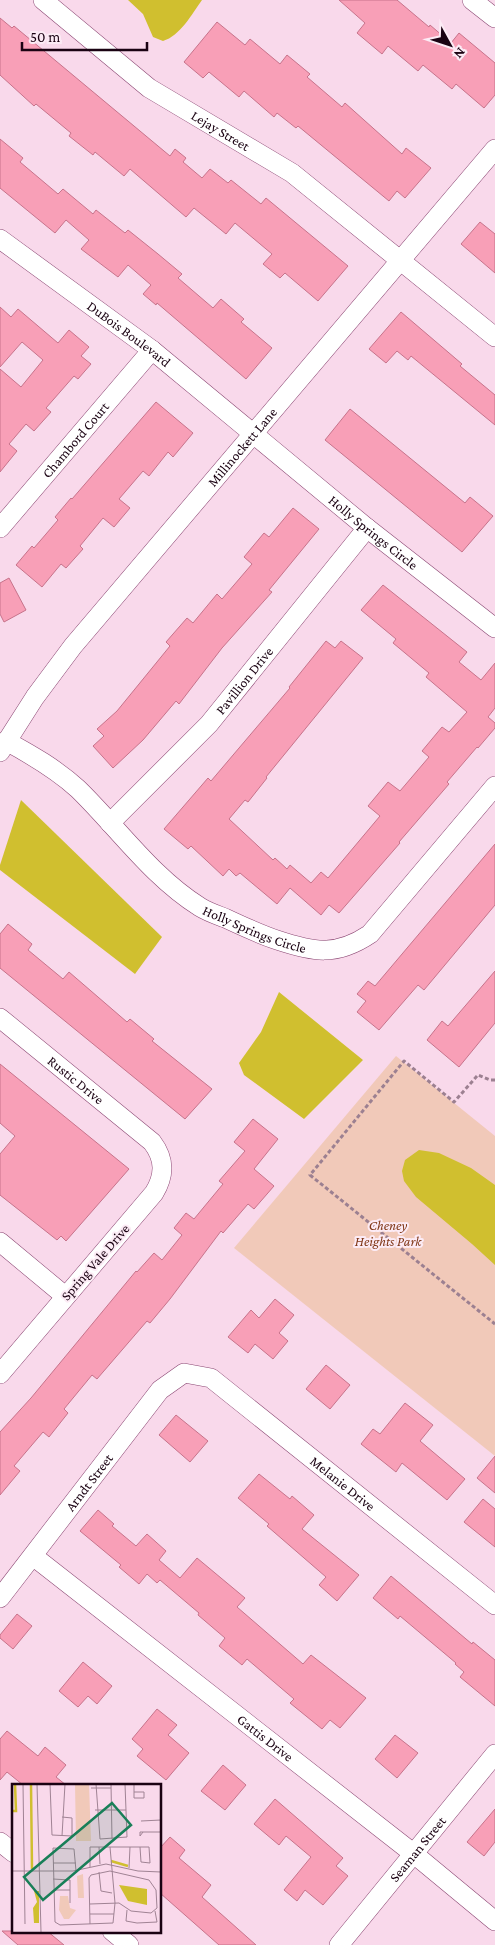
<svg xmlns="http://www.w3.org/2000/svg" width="495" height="1945" font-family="'Crimson Pro',serif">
	<rect width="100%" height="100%" fill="#f9d9eb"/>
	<polygon fill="#f1c9b9" points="396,1056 495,1136 495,1456 234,1248"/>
	<g fill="#d0bf2f">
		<path d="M128 0H202C192 14 180 36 163 41L153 37 143 14Z"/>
		<polygon points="21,800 162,937 135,974 0,870 0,865"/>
		<polygon points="279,992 363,1060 304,1119 244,1075 239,1063 261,1032"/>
		<polygon points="419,1150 439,1153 471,1168 495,1185 495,1265 472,1244 416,1197 404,1181 402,1171 405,1160"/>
	</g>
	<g fill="#f89fb7" stroke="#c7738b">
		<polygon points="339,0 397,0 429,27 430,25 451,43 459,33 495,63 495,95 484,108 456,84 452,89 423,65 418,71 388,46 382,54 357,33 365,23"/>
		<polygon points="0,18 12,28 14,26 170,156 175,149 186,158 183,162 202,178 210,169 228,183 231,180 261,204 266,198 348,266 318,301 285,273 280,278 263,264 272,254 235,223 226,234 194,208 186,217 130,169 124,176 95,152 93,155 69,136 71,133 36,104 34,106 0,75"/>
		<polygon points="217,22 245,45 250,39 280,64 287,55 310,74 307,77 342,107 345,103 402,154 406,148 431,168 405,198 397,191 389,201 298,126 296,128 277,113 274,117 244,91 239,97 209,72 203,78 184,62"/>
		<polygon points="0,139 23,158 20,162 58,194 63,189 93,214 96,210 125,233 128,230 158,254 182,274 178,278 213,308 221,299 244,319 241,322 272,348 246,379 157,303 156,305 143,294 151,285 128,265 118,277 81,249 89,240 66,220 55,233 0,188"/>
		<polygon points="480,222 495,234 495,273 461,244"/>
		<polygon points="0,307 11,317 18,309 58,343 69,330 89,347 81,356 91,364 78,379 74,376 46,408 51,412 34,431 26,424 9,444 17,451 0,472 0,369 21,387 43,360 22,342 0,367"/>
		<polygon points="401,312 462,364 460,366 495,395 495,425 411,356 408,360 397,351 386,363 369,349"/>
		<polygon points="156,402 193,433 173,457 168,452 149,476 143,471 119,499 130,508 114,527 103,518 80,546 83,549 66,568 61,564 42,587 16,565 32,546 34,548 58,520 55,517 71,498 72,499"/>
		<polygon points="350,409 465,503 470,497 493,516 462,552 325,440"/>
		<polygon points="293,508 319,529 269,590 272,592 222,648 179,704 176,701 143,740 113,768 93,746 104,736 97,729 117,711 170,646 166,642 187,618 193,623 217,594 222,599 252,564 244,557 264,533 269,537"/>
		<polygon points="9,578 26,610 4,622 0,614 0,583"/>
		<polygon points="383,585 467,652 459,662 481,680 495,663 495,708 488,717 495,723 495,728 478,748 477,747 447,782 449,784 399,842 400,843 339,913 329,905 321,915 290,888 277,904 240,873 236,876 229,869 223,876 191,846 188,849 164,829 208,778 211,781 290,688 289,687 326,641 335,648 341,641 363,658 266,777 267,778 248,802 245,800 229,819 273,860 275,858 287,869 290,865 311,883 321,872 328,878 380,816 368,806 388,782 400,791 429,757 422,751 442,727 449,732 467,712 426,677 429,673 393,643 396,639 361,610"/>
		<polygon points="495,844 495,905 424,990 418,985 379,1030 357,1012 366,1001 357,994 368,981 375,986"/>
		<polygon points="8,924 32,944 28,950 63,979 69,972 127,1022 130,1019 154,1039 152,1041 212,1089 185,1119 0,968 0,934"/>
		<polygon points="495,971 495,1023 459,1067 427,1040 442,1021 448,1026"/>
		<polygon points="0,1064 129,1169 66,1241 61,1236 57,1240 0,1195 0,1154 15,1136 0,1123"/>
		<polygon points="253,1119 278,1139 254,1169 274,1186 254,1209 248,1204 223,1233 221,1231 170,1299 150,1323 147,1321 97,1379 92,1375 64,1409 68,1413 49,1437 43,1432 14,1466 20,1471 0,1495 0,1432 31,1398 136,1271 137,1272 154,1253 162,1260 182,1235 174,1228 186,1213 194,1219 223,1184 219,1181 245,1151 234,1142"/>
		<polygon points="275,1299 294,1315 279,1333 288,1341 273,1359 255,1344 248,1353 228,1337 251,1310 259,1318"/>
		<polygon points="326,1365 350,1385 330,1409 306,1389"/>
		<polygon points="405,1403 433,1425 420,1441 465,1479 447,1500 402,1463 396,1472 361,1444 373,1429 380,1434"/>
		<polygon points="176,1415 208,1441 190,1462 159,1435"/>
		<polygon points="495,1456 495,1493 477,1478"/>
		<polygon points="259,1474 290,1499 292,1496 314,1515 302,1529 359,1575 337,1601 319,1585 326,1577 267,1526 269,1524 238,1498"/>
		<polygon points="483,1499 495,1509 495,1547 464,1522"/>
		<polygon points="98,1510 114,1524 112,1526 136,1546 147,1534 166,1551 159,1560 180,1578 197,1558 245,1598 237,1607 303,1664 311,1655 366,1698 340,1728 330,1720 322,1729 290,1703 294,1699 247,1659 242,1665 219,1646 225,1638 198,1615 199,1613 160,1580 157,1583 147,1574 139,1584 119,1567 121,1565 80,1531"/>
		<polygon points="391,1576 472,1644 473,1642 495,1660 495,1706 460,1677 464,1672 455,1664 456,1663 400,1616 398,1619 373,1598"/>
		<polygon points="17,1614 32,1626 13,1649 0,1638 0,1635"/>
		<polygon points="83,1662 112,1686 97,1704 88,1696 78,1707 59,1691"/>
		<polygon points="157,1709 177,1725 168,1735 189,1753 166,1780 137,1756 143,1749 132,1739"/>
		<polygon points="7,1731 38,1756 45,1747 66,1765 56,1777 66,1785 23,1785 7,1772 0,1780 0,1739"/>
		<polygon points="395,1735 418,1753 397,1778 375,1759"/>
		<polygon points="223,1765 246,1785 225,1810 201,1791"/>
		<polygon points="275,1799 343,1858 336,1866 348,1876 323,1905 305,1890 297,1901 284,1890 311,1857 286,1836 279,1845 254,1824"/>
		<polygon points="495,1809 495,1842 484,1856 467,1842"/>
		<polygon points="170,1837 185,1850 179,1858 211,1885 202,1897 256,1945 219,1945 160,1893 160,1848"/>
		<polygon points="2,1931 47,1931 64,1945 18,1945"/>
	</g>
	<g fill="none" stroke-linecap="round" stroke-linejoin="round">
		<g stroke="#8b4773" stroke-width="20">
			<g id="minor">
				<path id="s1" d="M43 0 149 88 292 173 495 337"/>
				<polyline points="472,0 495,18"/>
				<path id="s2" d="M0 239 152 350 367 528 495 628"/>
				<path id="s3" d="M0 528 152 350"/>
				<path id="s4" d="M6 741C32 755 56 769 78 789 118 828 152 877 200 907 208 912 217 915 225 918 242 926 259 934 277 940 313 952 336 957 370 934L495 786"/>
				<path id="s5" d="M0 752 35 697 73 646 495 149"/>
				<path id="s6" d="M110 823 209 724 367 528"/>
				<path id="s7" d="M0 1018 152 1142C165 1159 165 1175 154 1193L0 1374"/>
				<polyline points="0,1242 65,1296"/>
				<path id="s8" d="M33 1556 414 1854 495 1921"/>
				<path id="s9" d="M0 1598 160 1390 184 1373 211 1378 495 1605"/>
				<polyline points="0,1842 14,1853"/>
				<polyline points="112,1931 129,1945"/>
				<path id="s10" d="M339 1945 495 1754"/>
			</g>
		</g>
		<polyline stroke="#9c8091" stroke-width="3" stroke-dasharray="4 2.5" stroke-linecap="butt" points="495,1080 490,1080 478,1075 454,1102 404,1061 310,1175 495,1324"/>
		<use href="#minor" stroke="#fff" stroke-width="19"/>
	</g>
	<g text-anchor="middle" stroke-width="4" stroke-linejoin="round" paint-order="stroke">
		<g font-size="14" fill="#1a0212" stroke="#fcebf5">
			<text dy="5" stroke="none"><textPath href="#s1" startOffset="221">Lejay Street</textPath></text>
			<text dy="5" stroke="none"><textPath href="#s2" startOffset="160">DuBois Boulevard</textPath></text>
			<text dy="5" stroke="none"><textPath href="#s3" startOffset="116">Chambord Court</textPath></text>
			<text dy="5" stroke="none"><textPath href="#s5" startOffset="390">Millinockett Lane</textPath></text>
			<text dy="5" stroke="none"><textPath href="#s2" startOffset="475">Holly Springs Circle</textPath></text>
			<text dy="5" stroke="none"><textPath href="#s6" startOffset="196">Pavillion Drive</textPath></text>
			<text dy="5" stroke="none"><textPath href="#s4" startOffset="316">Holly Springs Circle</textPath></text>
			<text dy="5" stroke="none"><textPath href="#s7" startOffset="98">Rustic Drive</textPath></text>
			<text transform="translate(95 1262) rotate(-49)" y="5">Spring Vale Drive</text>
			<text dy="5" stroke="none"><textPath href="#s9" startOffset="146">Arndt Street</textPath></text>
			<text dy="5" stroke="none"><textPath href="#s9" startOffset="488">Melanie Drive</textPath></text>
			<text dy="5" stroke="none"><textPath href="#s8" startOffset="295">Gattis Drive</textPath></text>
			<text dy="5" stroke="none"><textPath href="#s10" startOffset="124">Seaman Street</textPath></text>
		</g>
		<g font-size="14" font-style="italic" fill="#813818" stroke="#fcebf5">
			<text x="388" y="1230">Cheney<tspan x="388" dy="16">Heights Park</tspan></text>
		</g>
	</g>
	<g transform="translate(12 1784)">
		<rect width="149" height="149" fill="#f9d9eb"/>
		<path d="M63 0H77L79 57H64ZM71 90 72 114H66L65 92ZM48 112H56L58 124 64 126 57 135H52L47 126Z" fill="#f1c9b9"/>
		<path d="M107 101 135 105V121L116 117ZM22 107H27V139H22L21 124 25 118Z" fill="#d0bf2f"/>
		<path fill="none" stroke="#d0bf2f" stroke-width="2.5" d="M19 0 20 85M0 27H4L3 0M99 77 116 82"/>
		<path fill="none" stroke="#a08394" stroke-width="1" d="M11 0 13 140M25 0 29 148M38 0 40 51 60 52V34L50 33M84 0 88 55 115 53 113 0M99 0 100 55M122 0V14H132V8H122M79 4H99M83 26H114M129 37 149 36M131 48H128V52L131 48H149M50 52 53 0M87 63 88 80M41 79H64M78 83V63H137L138 79 129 78 128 63M117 84 118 63M0 87H61L94 80 126 87 149 88M64 87 62 65 41 64 43 138 48 141 101 139 103 119 98 63M87 88 89 107 100 109M41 95 58 96V119M42 106H58M78 120 107 119 119 127 139 129 145 124 144 106 137 96 98 87 79 91 77 94 78 140M115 126 114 137 125 139 145 138 143 127M78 130H102"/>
		<path fill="#197f58" fill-opacity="0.15" stroke="#197f58" stroke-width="2.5" d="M100 19 119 41 31 116 12 93Z"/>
		<rect width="149" height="149" fill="none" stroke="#1a0212" stroke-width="2.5"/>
	</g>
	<g transform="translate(450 45) rotate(130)" stroke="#fcebf5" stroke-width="4" paint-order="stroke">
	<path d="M0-4L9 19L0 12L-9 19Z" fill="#1a0212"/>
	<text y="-8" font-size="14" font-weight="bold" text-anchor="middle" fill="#1a0212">N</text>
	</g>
	<path d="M22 42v8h125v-8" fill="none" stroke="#1a0212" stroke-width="2.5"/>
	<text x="30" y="42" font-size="15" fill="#1a0212" stroke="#fcebf5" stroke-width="4" paint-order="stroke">50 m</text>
</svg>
